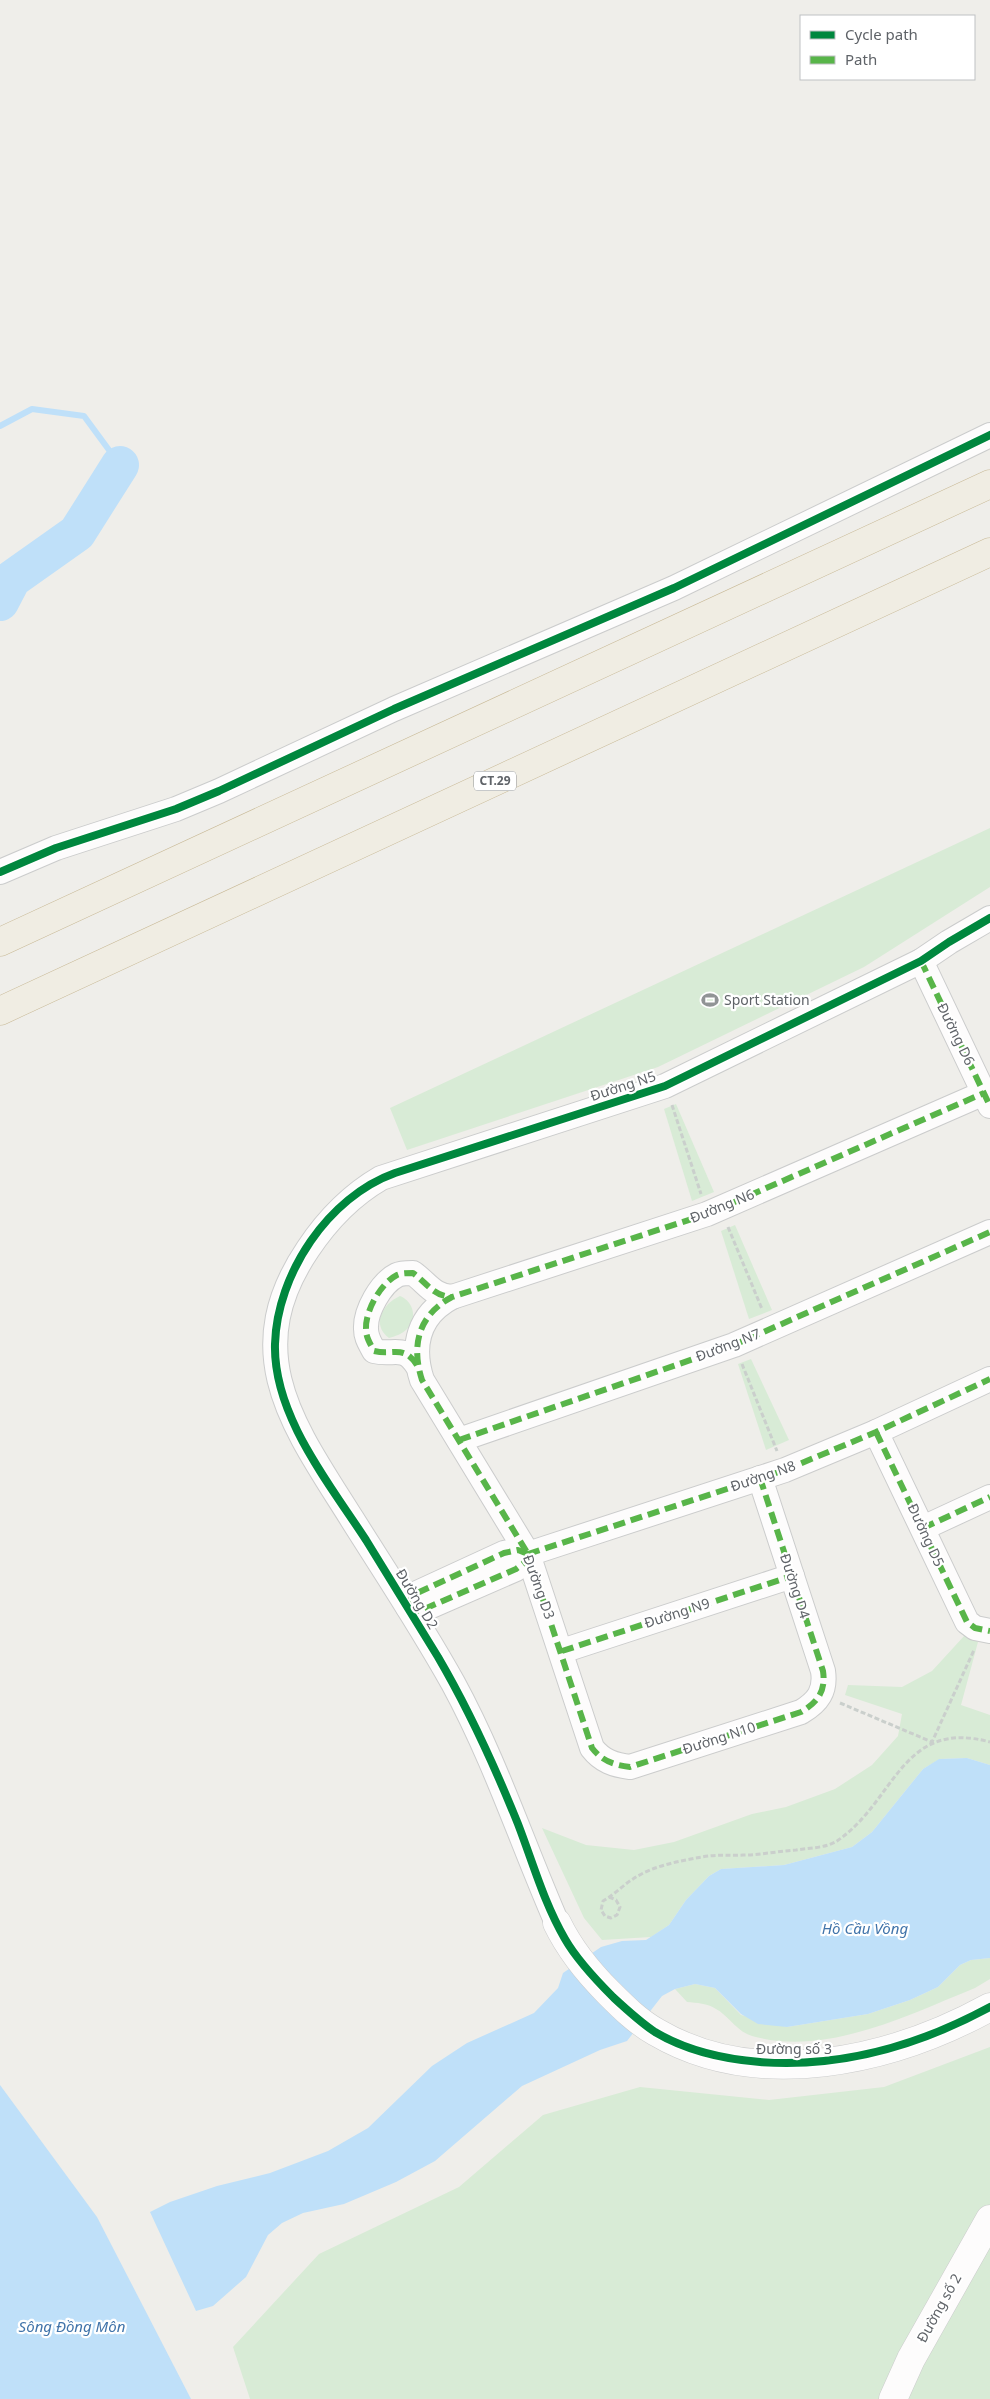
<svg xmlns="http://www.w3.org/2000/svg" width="990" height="2399" font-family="'Noto Sans',sans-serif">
	<rect width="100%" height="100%" fill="#efeeea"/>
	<g fill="#d8ebd6">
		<polygon points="990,828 990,887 864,967 658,1067 407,1150 390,1108"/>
		<polygon points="676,1104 714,1192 692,1201 664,1109"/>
		<polygon points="735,1225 772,1310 749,1319 721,1231"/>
		<path d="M400 1296C413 1301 418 1318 407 1329 402 1334 396 1336 389 1338 371 1325 382 1304 400 1296Z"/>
		<polygon points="751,1359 789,1440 766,1450 738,1364"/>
		<polygon points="965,1635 978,1642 961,1705 990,1715 990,1765 967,1758 940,1759 923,1769 872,1832 852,1847 784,1865 721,1869 709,1876 686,1900 669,1925 651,1937 602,1940 584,1918 542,1828 586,1845 634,1850 674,1842 752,1814 786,1807 835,1789 872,1765 898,1736 902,1714 845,1695 848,1685 902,1687 932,1671"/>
		<path d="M990 1958V1979L975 1988C908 2015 826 2057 752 2036 736 2031 729 2016 716 2009 707 2003 697 2003 687 2002L675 1989 695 1984 715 1988 741 2015 787 2027 868 2014 910 2000 938 1987 960 1965 971 1960Z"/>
		<polygon points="990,2047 990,2399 250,2399 233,2347 319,2254 459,2187 543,2115 640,2087 769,2100 884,2087"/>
	</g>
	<g fill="#bfe0f9">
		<polygon points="967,1758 990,1765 990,1958 971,1960 960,1965 938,1987 910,2000 868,2014 787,2027 758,2024 741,2014 715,1988 695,1984 675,1989 662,1996 627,2041 600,2050 522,2086 435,2161 396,2182 344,2204 303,2213 282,2223 268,2235 246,2277 213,2306 196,2311 150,2212 170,2202 217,2186 270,2173 328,2151 368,2128 432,2066 467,2043 534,2013 558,1988 563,1973 601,1947 622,1941 646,1940 669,1925 686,1900 709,1876 721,1869 784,1865 852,1847 872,1832 923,1769 939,1759"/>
		<polygon points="0,2085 97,2217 191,2399 0,2399"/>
	</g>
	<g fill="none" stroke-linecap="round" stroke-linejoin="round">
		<polyline stroke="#bfe0f9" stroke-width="6" points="0,426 32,409 84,416 120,465"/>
		<polyline stroke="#bfe0f9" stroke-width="38" points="0,602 12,579 77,533 120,465"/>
		<g stroke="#cbcccc" stroke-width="26">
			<g id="minor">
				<polyline points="0,872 56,848 176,809 219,791 394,709 674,588 990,435"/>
				<polyline points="921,961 990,1106"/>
				<path d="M417 1365C403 1344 394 1356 374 1351 370 1343 366 1338 366 1329 365 1311 381 1283 397 1275 401 1273 408 1273 413 1273 427 1283 433 1296 452 1297"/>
				<polyline points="876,1432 967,1622 975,1628 990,1631"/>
				<polyline points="459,1440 734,1345 990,1232"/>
				<path d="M760 1478 823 1671C826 1691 818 1702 801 1712L630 1767C614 1765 602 1761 592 1748L528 1554 422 1380C411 1346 418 1315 452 1297L707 1214 984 1093"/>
				<polyline points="923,1528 990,1497"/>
				<polyline points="528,1554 785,1470 876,1432 990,1379"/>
				<polyline points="408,1607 410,1600 415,1594 504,1553 518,1550 528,1554"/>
				<polyline points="408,1607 414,1611 422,1610 516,1569 524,1563 528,1554"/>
				<polyline points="562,1651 792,1576"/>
				<path d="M557 1923C522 1843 495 1760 453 1683 422 1627 386 1573 352 1519 295 1428 237 1354 308 1249 328 1219 350 1196 381 1178L665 1086 921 961 949 942 990 918"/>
			</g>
		</g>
		<g stroke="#cbcccc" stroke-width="29">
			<g id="tertiary">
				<path d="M557 1923C570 1950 588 1972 609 1993 623 2007 638 2022 656 2032 758 2092 892 2061 990 2007"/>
				<polyline points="893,2399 911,2359 990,2219"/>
			</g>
		</g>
		<g stroke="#c8b996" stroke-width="29">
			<g id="motorway">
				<polyline points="0,942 990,484"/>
				<polyline points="0,1011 990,552"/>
			</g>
		</g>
		<g stroke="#cacfcc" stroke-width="3" stroke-dasharray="5 2.5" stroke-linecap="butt">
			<polyline points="672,1105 701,1194"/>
			<polyline points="728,1227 762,1309"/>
			<polyline points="742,1364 777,1451"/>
			<polyline points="840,1703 932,1742 974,1650"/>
			<path d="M609 1897 616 1900 620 1907 617 1915 611 1918 605 1916 601 1910 603 1901C614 1895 623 1885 633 1879 652 1866 679 1861 702 1857 716 1854 729 1856 743 1855 761 1855 779 1851 796 1850 809 1848 826 1848 837 1841 896 1801 901 1718 990 1742"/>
		</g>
		<use href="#minor" stroke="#fdfcfc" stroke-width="24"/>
		<use href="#tertiary" stroke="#fdfcfc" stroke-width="28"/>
		<use href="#motorway" stroke="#f0ede3" stroke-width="28"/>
		<g stroke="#58b549" stroke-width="6" stroke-dasharray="12 6" stroke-linecap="butt">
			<polyline points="921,961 990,1106"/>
			<path d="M417 1365C403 1344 394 1356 374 1351 370 1343 366 1338 366 1329 365 1311 381 1283 397 1275 401 1273 408 1273 413 1273 427 1283 433 1296 452 1297"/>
			<polyline points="876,1432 967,1622 975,1628 990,1631"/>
			<polyline points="459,1440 734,1345 990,1232"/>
			<path d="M760 1478 823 1671C826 1691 818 1702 801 1712L630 1767C614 1765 602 1761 592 1748L528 1554 422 1380C411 1346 418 1315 452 1297L707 1214 984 1093"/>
			<polyline points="923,1528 990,1497"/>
			<polyline points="528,1554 785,1470 876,1432 990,1379"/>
			<polyline points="408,1607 410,1600 415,1594 504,1553 518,1550 528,1554"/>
			<polyline points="408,1607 414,1611 422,1610 516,1569 524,1563 528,1554"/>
			<polyline points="562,1651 792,1576"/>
		</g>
		<g stroke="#fff" stroke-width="11">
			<g id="cycleway">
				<polyline points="0,872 56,848 176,809 219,791 394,709 674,588 990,435"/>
				<path d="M990 918 949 942 921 961 665 1086 395 1173C328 1197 277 1274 275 1344 273 1415 329 1483 366 1540 390 1579 414 1618 438 1657 469 1710 495 1767 518 1824 533 1863 544 1903 565 1939 577 1960 595 1979 613 1997 626 2009 640 2022 655 2032 687 2051 723 2059 760 2062 841 2068 918 2046 990 2007"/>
			</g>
		</g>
		<use href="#cycleway" stroke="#00873e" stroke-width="8"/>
	</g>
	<defs>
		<g id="stadium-bare" transform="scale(1.35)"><path d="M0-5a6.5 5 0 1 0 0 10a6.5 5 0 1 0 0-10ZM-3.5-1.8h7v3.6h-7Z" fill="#919496" stroke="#fff" stroke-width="2.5" paint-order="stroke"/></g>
	</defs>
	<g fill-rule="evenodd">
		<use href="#stadium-bare" x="710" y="1000"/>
	</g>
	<g text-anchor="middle" stroke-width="4.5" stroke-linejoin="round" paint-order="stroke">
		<rect fill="#fff" stroke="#8f9295" stroke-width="1" x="474" y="771.5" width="42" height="19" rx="4"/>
		<g font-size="12" font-weight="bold" fill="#5f6368">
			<text x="495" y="785">CT.29</text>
		</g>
		<g font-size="14" fill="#5f6368" stroke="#fff" text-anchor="start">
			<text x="724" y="1005">Sport Station</text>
		</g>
		<g font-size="14" fill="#5f6368" stroke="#fff">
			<text transform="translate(956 1034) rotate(64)" y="5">Đường D6</text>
			<text transform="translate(623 1086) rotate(-18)" y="5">Đường N5</text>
			<text transform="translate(722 1206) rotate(-22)" y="5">Đường N6</text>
			<text transform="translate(728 1345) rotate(-21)" y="5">Đường N7</text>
			<text transform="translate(763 1476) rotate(-19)" y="5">Đường N8</text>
			<text transform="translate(926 1535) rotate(65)" y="5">Đường D5</text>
			<text transform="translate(795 1586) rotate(72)" y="5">Đường D4</text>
			<text transform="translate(539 1587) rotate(70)" y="5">Đường D3</text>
			<text transform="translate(417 1599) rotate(59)" y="5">Đường D2</text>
			<text transform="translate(677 1613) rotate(-18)" y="5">Đường N9</text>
			<text transform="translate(719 1738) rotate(-18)" y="5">Đường N10</text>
			<text x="794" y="2054">Đường số 3</text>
			<text transform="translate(939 2308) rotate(-61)" y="5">Đường số 2</text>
		</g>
		<g font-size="15" font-style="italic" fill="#4174aa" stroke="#fff">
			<text x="865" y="1934">Hồ Cầu Vồng</text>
			<text x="72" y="2332">Sông Đồng Môn</text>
		</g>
	</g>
	<rect x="800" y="15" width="175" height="65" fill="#ffffff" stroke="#bfc1c3"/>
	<rect x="810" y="31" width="25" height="8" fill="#00873e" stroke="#bfc1c3"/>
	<text x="845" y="40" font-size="15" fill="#5f6368">Cycle path</text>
	<rect x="810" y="56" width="25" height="8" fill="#58b549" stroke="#bfc1c3"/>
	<text x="845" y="65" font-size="15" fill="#5f6368">Path</text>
</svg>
